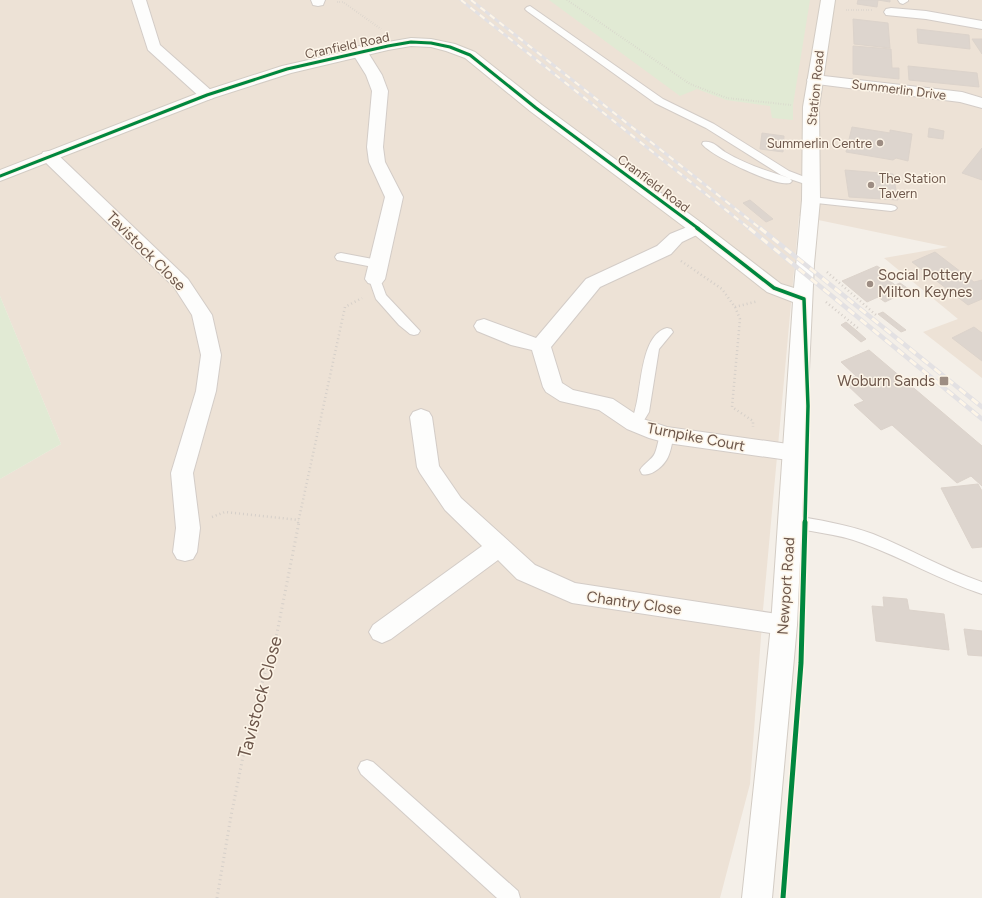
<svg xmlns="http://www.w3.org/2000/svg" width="982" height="898" font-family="Figtree,sans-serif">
	<rect width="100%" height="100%" fill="#f4efe8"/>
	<polygon fill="#ede2d6" points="0,0 982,0 982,378 923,332 958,319 884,258 948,247 799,216 763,610 750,784 720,898 0,898 0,479 61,444 0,296"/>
	<g fill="#e1ead4">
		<polygon points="549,0 810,0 793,105 793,120 772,118 770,106 726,100 697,89 680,96"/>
		<polygon points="0,296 61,444 0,479"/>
	</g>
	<g fill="#ddd5ce" stroke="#dcd3cb">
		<polygon points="858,0 890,0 890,2 878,0 877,7 857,4"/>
		<polygon points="853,19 888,23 890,48 854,44"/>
		<polygon points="917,29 969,35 970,49 918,43"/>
		<polygon points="972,39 982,39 982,54"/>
		<polygon points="853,46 891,49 892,68 899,68 899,79 853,74"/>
		<polygon points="908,66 977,73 979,87 909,80"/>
		<polygon points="852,127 890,133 890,130 912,134 908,161 896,158 893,160 846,152"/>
		<polygon points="929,128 944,131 943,139 928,137"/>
		<polygon points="762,133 784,136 783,152 760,149"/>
		<polygon points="982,148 982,180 962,173"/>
		<polygon points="845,170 893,174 898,200 849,197"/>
		<polygon points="750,200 773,219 766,222 743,203"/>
		<polygon points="935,252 974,282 982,280 982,299 968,305 912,262"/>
		<polygon points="877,266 889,274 885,277 895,285 900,283 910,290 885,302 878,297 867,302 842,281"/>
		<polygon points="883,312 906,330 901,332 878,314"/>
		<polygon points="846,322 857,331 866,339 861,342 841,325"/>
		<polygon points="974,327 982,333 982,361 952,338"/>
		<polygon points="869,350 982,446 982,486 971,476 957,483 892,425 881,430 854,405 864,401 843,381 856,376 841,362"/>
		<polygon points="978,484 982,491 982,547 972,548 941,488"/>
		<polygon points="883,597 907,599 909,610 944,614 949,650 876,641 872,606 884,607"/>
		<polygon points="964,629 982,631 982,656 968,655"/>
	</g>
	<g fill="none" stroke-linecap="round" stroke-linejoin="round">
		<g stroke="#d3ccc7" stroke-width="2">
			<g id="lane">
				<polygon points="898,0 908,0 908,1 903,4 900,3"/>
				<path d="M530 6 663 99 714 124 789 171 815 181 817 183 811 186 790 179 792 181 790 183C776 187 711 156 702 144L703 142C712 140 718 147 725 152 745 164 767 171 789 178L781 175 706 128 655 103 527 11 525 9 527 7Z"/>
				<polygon points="811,197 891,205 895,206 897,208 895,210 891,211 807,202 805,200 807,198"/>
				<polygon points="341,253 378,260 382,261 384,264 382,267 378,268 337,260 335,257 337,254"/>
				<polygon points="375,275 379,276 386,295 420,331 418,334 414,335 410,334 399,325 376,299 369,279 371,276"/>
				<path d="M667 328 671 329 673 332 659 349 649 412 640 427 635 429 630 427 628 424C631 420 634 415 635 410 642 388 640 335 667 328Z"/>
				<path d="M667 430 672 431 674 435C672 442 671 451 668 457 664 466 651 477 642 474L640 470C644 463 652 460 655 453 658 446 658 438 662 431Z"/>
				<path d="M790 515C818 520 846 524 873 534 910 549 944 569 982 582V594C940 580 903 558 862 543 837 533 810 533 785 525L783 521 785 517Z"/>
				<polygon points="367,760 373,762 518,891 520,898 497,898 361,774 358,768 361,762"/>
			</g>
		</g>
		<g stroke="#d3ccc7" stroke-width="2">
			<g id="street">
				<polygon points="132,0 146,0 160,45 213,92 215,95 213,98 207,100 201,98 148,50"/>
				<polygon points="311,0 325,0 323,5 318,6 313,5"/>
				<polygon points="891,8 926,11 982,21 982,29 926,19 886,15 884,12 886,9"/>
				<polygon points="359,46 364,48 367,51 382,75 388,91 383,147 385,162 403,197 385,279 382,283 375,285 368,283 365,279 385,197 369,162 367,147 372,91 366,75 351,51 354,48"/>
				<polygon points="815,75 962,92 982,98 982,108 960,102 809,83 807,80 809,77"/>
				<polygon points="49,151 55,152 188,279 212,315 221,355 216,391 193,473 200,528 197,552 193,559 185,561 177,559 173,552 176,528 171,473 196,391 201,355 192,315 174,287 43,160 41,156 43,152"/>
				<polygon points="697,223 703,224 706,228 703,232 682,242 671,254 600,287 551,347 562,383 573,390 613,399 643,419 667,427 795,445 803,447 806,453 803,459 795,461 667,443 649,438 627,429 599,410 560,401 546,392 543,387 532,350 511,345 477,331 474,326 477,321 484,319 536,338 586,279 657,246 670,234"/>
				<polygon points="421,409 429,412 432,417 439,466 461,498 535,565 575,583 784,615 793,618 797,625 793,632 784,635 572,603 517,579 498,560 391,639 382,643 373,639 369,632 373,625 482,546 445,510 420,473 417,467 410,417 413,412"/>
			</g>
		</g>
		<g stroke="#d3ccc4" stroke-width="2">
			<polygon id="secondary" points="821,0 835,0 819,107 820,200 814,264 797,625 772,898 742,898 771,625 793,302 767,292 691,232 530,111 465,58 446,51 431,47 411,46 388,50 291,73 213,98 0,181 0,170 201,92 282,66 388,42 411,38 431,39 455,44 475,52 542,105 703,224 781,284 794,288 802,200 803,107"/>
		</g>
		<g stroke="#d5cfc9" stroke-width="2" stroke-dasharray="0.5 2" stroke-linecap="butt">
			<polyline points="567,0 690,84 727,98 791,105"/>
			<polyline points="337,2 343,2 381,29"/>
			<polyline points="846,10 873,10"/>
		</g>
		<g stroke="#d5cfc9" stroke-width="2.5" stroke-dasharray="1 3" stroke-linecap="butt">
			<polyline points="681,261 722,289 735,307 740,319 732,407 753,421 753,427"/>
			<polyline points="827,272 876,315"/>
			<polyline points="826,302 859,329"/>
			<polyline points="735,307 758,301"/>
			<polyline points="212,517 225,512 299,520"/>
			<polyline points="298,523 345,307 362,298"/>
		</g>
		<polyline stroke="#d5cfc9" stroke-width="3" stroke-dasharray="1 3.5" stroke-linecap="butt" points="217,898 231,816 251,717 275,643 299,522"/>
		<use href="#lane" fill="#fdfdfc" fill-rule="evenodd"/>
		<use href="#street" fill="#fdfdfc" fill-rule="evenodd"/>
		<use href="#secondary" fill="#fdfdfc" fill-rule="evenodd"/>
		<g stroke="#e3e1e3" stroke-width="3">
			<g id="rail-far1">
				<polyline points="461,0 750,229"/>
				<polyline points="471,0 761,229"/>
			</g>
		</g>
		<g stroke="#e3e1e3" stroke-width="4.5">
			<g id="rail">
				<polyline points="749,228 982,419"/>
				<polyline points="760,228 982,407"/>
			</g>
		</g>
		<use href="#rail-far1" stroke="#fdf5e8" stroke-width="2" stroke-dasharray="6" stroke-linecap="butt"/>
		<use href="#rail" stroke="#fdf5e8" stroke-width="3" stroke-dasharray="8" stroke-linecap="butt"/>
		<g stroke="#fdf5e8" stroke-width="5">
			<polyline id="cycleway-far2" points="0,176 207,95 287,69 388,46 411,42 431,43 450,47 470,55 536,108 699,229"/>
		</g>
		<g stroke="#fdf5e8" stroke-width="6">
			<polyline id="cycleway-far1" points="697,228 774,288 804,299 808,406 805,523"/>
		</g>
		<g stroke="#fdf5e8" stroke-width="8">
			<polyline id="cycleway" points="783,898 801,663 805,522"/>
		</g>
		<use href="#cycleway-far2" stroke="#00873e" stroke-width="3"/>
		<use href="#cycleway-far1" stroke="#00873e" stroke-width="3.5"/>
		<use href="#cycleway" stroke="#00873e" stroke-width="5"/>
	</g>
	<g fill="#9d8d83" stroke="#fdf5e8" stroke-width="1.5">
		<circle cx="880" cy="143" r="4"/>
		<circle cx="871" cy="185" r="4"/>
		<circle cx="870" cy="284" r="4"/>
		<rect x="939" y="376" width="10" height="10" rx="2"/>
	</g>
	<g text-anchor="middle" stroke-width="3" stroke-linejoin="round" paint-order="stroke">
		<g font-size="13" fill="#6e584c" stroke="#fdf5e8">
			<text transform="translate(347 45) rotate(-12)" y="5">Cranfield Road</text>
			<text transform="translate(815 88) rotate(-84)" y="5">Station Road</text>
			<text transform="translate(899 89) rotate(7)" y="5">Summerlin Drive</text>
			<text transform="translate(654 183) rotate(37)" y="5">Cranfield Road</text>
		</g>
		<g font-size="13" fill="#6e584c" stroke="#fdf5e8" text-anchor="end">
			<text x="872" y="148">Summerlin Centre</text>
			<text x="879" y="183" text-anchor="start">The Station<tspan x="879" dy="15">Tavern</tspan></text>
		</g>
		<g font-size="15" fill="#6e584c" stroke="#fdf5e8">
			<text transform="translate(146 251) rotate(45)" y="5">Tavistock Close</text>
			<text transform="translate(696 437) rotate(11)" y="5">Turnpike Court</text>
			<text transform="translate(786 586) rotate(-86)" y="5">Newport Road</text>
			<text transform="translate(634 603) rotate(8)" y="5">Chantry Close</text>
		</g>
		<g font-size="15" fill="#6e584c" stroke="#fdf5e8" text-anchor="start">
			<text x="878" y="280">Social Pottery<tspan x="878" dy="17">Milton Keynes</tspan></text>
			<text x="935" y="386" text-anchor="end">Woburn Sands</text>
		</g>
		<g font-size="18" fill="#6e584c" stroke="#fdf5e8">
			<text transform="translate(260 697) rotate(-75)" y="6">Tavistock Close</text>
		</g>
	</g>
</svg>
